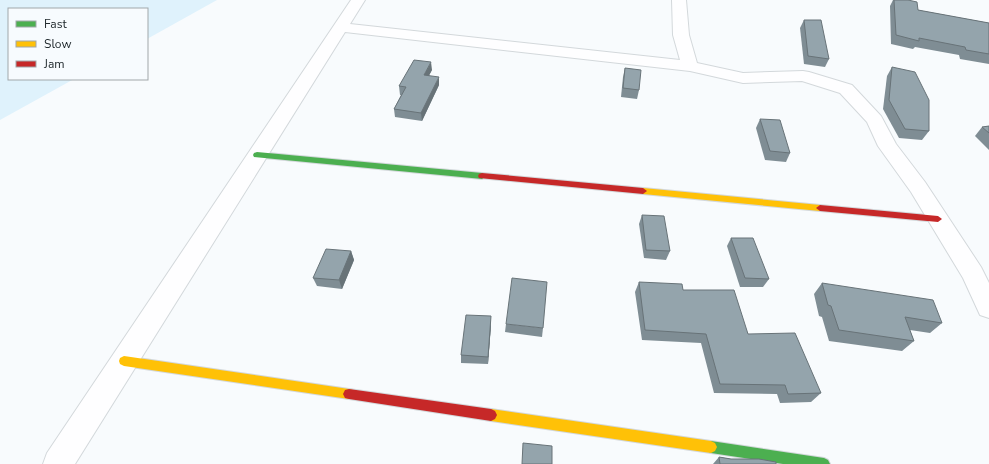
<svg xmlns="http://www.w3.org/2000/svg" width="989" height="464" font-family="'Nunito Sans',sans-serif">
	<rect width="100%" height="100%" fill="#f8fbfd"/>
	<polygon fill="#dff2fc" points="0,0 217,0 147,39 147,9 9,9 9,79 74,79 0,120"/>
	<g fill="none" stroke-linecap="round" stroke-linejoin="round">
		<g stroke="#d3d8db" stroke-width="2">
			<polygon id="street" points="351,0 365,0 350,24 680,60 673,35 672,0 686,0 689,35 697,63 743,73 803,71 809,72 852,85 881,116 896,144 925,182 981,267 989,283 989,318 980,315 963,278 911,192 878,146 867,122 840,93 802,81 743,83 690,71 345,32 75,464 43,464 47,453"/>
		</g>
		<g stroke="#d3d8db" stroke-width="2">
			<g id="fast">
				<polygon points="257,152 482,173 486,176 482,179 254,157 253,155 254,153"/>
				<polygon points="711,441 824,458 828,460 830,464 783,464 711,453 707,451 705,447 707,443"/>
			</g>
		</g>
		<g stroke="#d3d8db" stroke-width="2">
			<g id="slow">
				<polygon points="643,188 820,205 824,208 820,211 643,194 639,191"/>
				<polygon points="124,356 349,389 353,390 355,394 353,398 349,399 124,366 120,364 119,361 120,358"/>
				<polygon points="491,409 711,441 715,443 717,447 715,451 711,453 491,421 487,419 485,415 487,411"/>
			</g>
		</g>
		<g stroke="#d3d8db" stroke-width="2">
			<g id="jam">
				<polygon points="482,173 643,188 647,191 643,194 479,178 478,176 479,174"/>
				<polygon points="820,205 938,216 942,219 938,222 820,211 816,208"/>
				<polygon points="349,389 491,409 495,411 497,415 495,419 491,421 349,399 345,398 343,394 345,390"/>
			</g>
		</g>
		<use href="#street" fill="#fefeff" fill-rule="evenodd"/>
		<use href="#fast" fill="#4caf50" fill-rule="evenodd"/>
		<use href="#slow" fill="#ffc107" fill-rule="evenodd"/>
		<use href="#jam" fill="#c62828" fill-rule="evenodd"/>
	</g>
	<g fill="#7f8d94">
		<polygon points="893,0 908,0 918,10 989,23 989,64 960,59 959,55 915,47 913,49 891,44 890,6"/>
		<polygon points="804,20 829,59 825,67 804,64 800,28"/>
		<polygon points="892,67 929,131 922,140 899,138 883,109 887,76"/>
		<polygon points="625,68 639,90 637,99 621,97 623,77"/>
		<polygon points="432,70 429,75 439,85 422,121 395,117 394,109 401,95 400,95 399,86"/>
		<polygon points="760,119 790,153 786,162 765,160 756,128"/>
		<polygon points="989,126 989,150 975,136 982,127"/>
		<polygon points="642,215 670,251 666,260 644,258 639,224"/>
		<polygon points="731,238 769,279 763,287 740,287 727,246"/>
		<polygon points="351,251 354,260 342,289 317,286 313,278"/>
		<polygon points="639,282 683,290 748,334 821,393 811,402 780,403 777,394 714,393 701,343 642,340 635,292"/>
		<polygon points="822,283 942,323 930,333 910,330 914,341 902,351 829,341 822,317 819,316 814,294"/>
		<polygon points="506,324 543,328 542,337 505,332"/>
		<polygon points="491,325 488,364 461,363 461,355"/>
		<polygon points="719,457 731,459 776,464 713,464"/>
	</g>
	<g fill="#687378">
		<polygon points="431,62 432,70 425,83 424,75"/>
		<polygon points="439,77 439,85 422,121 421,113"/>
		<polygon points="351,251 354,260 342,289 339,280"/>
		<polygon points="491,316 491,325 488,364 488,357"/>
	</g>
	<g fill="#94a4ac" stroke="#687378">
		<polygon points="894,0 908,0 917,2 918,10 989,23 989,54 966,50 965,47 919,38 919,41 896,35"/>
		<polygon points="804,20 821,20 829,59 808,56"/>
		<polygon points="414,60 431,62 424,75 439,77 421,113 394,109 406,87 399,86"/>
		<polygon points="892,67 915,72 929,100 929,131 905,129 889,100"/>
		<polygon points="625,68 641,70 639,90 623,88"/>
		<polygon points="760,119 780,120 790,153 770,151"/>
		<polygon points="989,126 989,133 982,127"/>
		<polygon points="642,215 664,216 670,251 646,250"/>
		<polygon points="731,238 753,238 769,279 745,278"/>
		<polygon points="326,249 351,251 339,280 313,278"/>
		<polygon points="512,278 547,282 543,328 506,324"/>
		<polygon points="639,282 682,284 683,290 734,290 748,334 795,333 821,393 788,394 785,385 720,384 706,334 645,330"/>
		<polygon points="822,283 933,300 942,323 905,317 914,341 839,330 831,306 828,305"/>
		<polygon points="466,315 491,316 488,357 461,355"/>
		<polygon points="523,443 552,446 552,464 522,464"/>
		<polygon points="719,457 731,459 759,459 776,462 776,464 720,464"/>
	</g>
	<rect x="8" y="8" width="140" height="72" fill="#f7fbfe" stroke="#a1a7aa"/>
	<rect x="16" y="21" width="20" height="6" fill="#4caf50" stroke="#a1a7aa"/>
	<text x="44" y="28" font-size="12" fill="#20292d">Fast</text>
	<rect x="16" y="41" width="20" height="6" fill="#ffc107" stroke="#a1a7aa"/>
	<text x="44" y="48" font-size="12" fill="#20292d">Slow</text>
	<rect x="16" y="61" width="20" height="6" fill="#c62828" stroke="#a1a7aa"/>
	<text x="44" y="68" font-size="12" fill="#20292d">Jam</text>
</svg>
